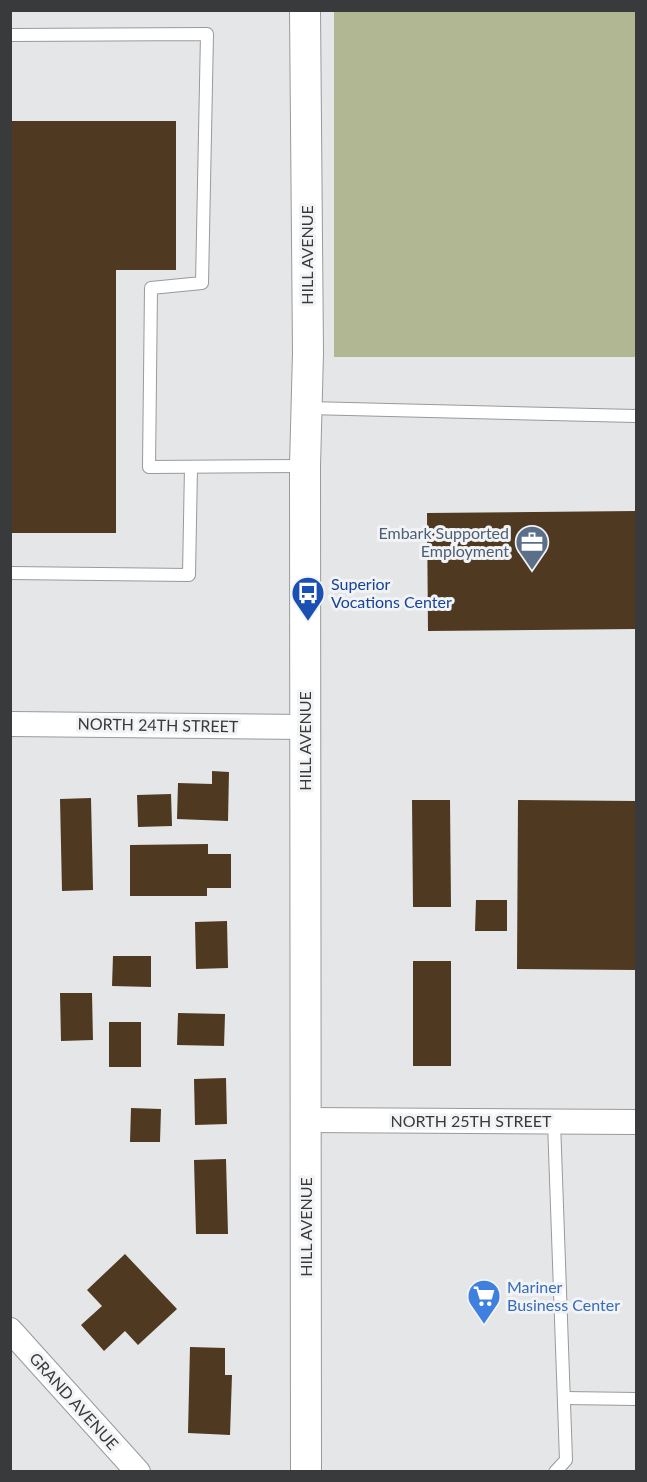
<svg xmlns="http://www.w3.org/2000/svg" width="647" height="1482" font-family="Lato,sans-serif">
	<rect width="100%" height="100%" fill="#e4e6e8"/>
	<rect fill="#b2b793" x="334" y="11" width="302" height="346"/>
	<g fill="#503921">
		<polygon points="10,121 176,121 176,270 116,270 116,533 10,533"/>
		<polygon points="636,511 636,629 428,631 427,513"/>
		<polygon points="212,771 229,772 228,821 177,819 178,783 212,784"/>
		<polygon points="171,794 172,826 138,827 137,795"/>
		<polygon points="91,798 93,890 62,891 60,799"/>
		<polygon points="412,800 450,800 451,907 413,907"/>
		<polygon points="518,800 636,801 636,970 517,969"/>
		<polygon points="208,844 208,854 231,854 231,888 207,888 207,896 130,896 130,845"/>
		<polygon points="476,900 507,900 507,931 475,931"/>
		<polygon points="227,921 228,968 196,969 195,922"/>
		<polygon points="113,956 151,956 151,987 112,986"/>
		<rect x="413" y="961" width="38" height="105"/>
		<polygon points="60,993 92,993 93,1040 61,1041"/>
		<polygon points="178,1013 225,1014 224,1046 177,1045"/>
		<rect x="109" y="1022" width="32" height="45"/>
		<polygon points="226,1078 227,1124 195,1125 194,1079"/>
		<polygon points="131,1108 161,1109 160,1142 130,1142"/>
		<polygon points="226,1159 228,1234 196,1234 194,1160"/>
		<polygon points="125,1254 177,1309 138,1345 125,1331 104,1351 81,1325 102,1306 87,1290"/>
		<polygon points="190,1347 225,1348 225,1375 232,1375 230,1435 188,1433"/>
	</g>
	<g fill="none" stroke-linecap="round" stroke-linejoin="round">
		<g stroke="#989a9c" stroke-width="14">
			<g id="service">
				<polyline points="10,35 207,34 202,283 151,288 149,467 305,466"/>
				<polyline points="308,408 636,416"/>
				<polyline points="10,573 189,575 191,467"/>
				<polyline points="554,1122 566,1460 555,1472"/>
				<polyline points="565,1398 636,1399"/>
			</g>
		</g>
		<g stroke="#989a9c" stroke-width="26">
			<g id="minor">
				<polyline points="10,724 305,727"/>
				<polyline points="306,1120 636,1122"/>
				<polyline points="10,1330 138,1472"/>
			</g>
		</g>
		<g stroke="#989a9c" stroke-width="32">
			<polyline id="tertiary" points="305,10 308,353 305,466 306,1472"/>
		</g>
		<use href="#service" stroke="#fff" stroke-width="12"/>
		<use href="#minor" stroke="#fff" stroke-width="24"/>
		<use href="#tertiary" stroke="#fff" stroke-width="30"/>
	</g>
	<defs>
		<g id="office-pin" transform="scale(1.725)"><path d="M0 17L-7.5 6A9.5 9.5 0 1 1 7.5 6Z" fill="#5c6f8a" stroke="#f1f3f5"/><path d="M-6-3h4V-5.5h4V-3h4V5H-6ZM-1-4.5V-3h2v-1.5ZM-6 0V1H6V0Z" fill="#fff"/></g>
		<g id="bus-pin" transform="scale(1.725)"><path d="M0 17L-7.5 6A9.5 9.5 0 1 1 7.5 6Z" fill="#1a4fb4" stroke="#f1f3f5"/><path d="M-5-6H5V4H4V6H2V4H-2V6H-4V4H-5ZM-3.5-4V0h7V-4ZM-3.5 1.2v1.5H-2V1.2ZM2 1.2v1.5H3.5V1.2Z" fill="#fff"/></g>
		<g id="supermarket-pin" transform="scale(1.725)"><path d="M0 17L-7.5 6A9.5 9.5 0 1 1 7.5 6Z" fill="#3f7fe0" stroke="#f1f3f5"/><path d="M-6-5.5h2.5l.6 2H6L4.5 2H-2.5L-4.4-4H-6ZM-1.5 3.2a1.3 1.3 0 1 0 .1 0ZM3 3.2a1.3 1.3 0 1 0 .1 0Z" fill="#fff"/></g>
	</defs>
	<g fill-rule="evenodd">
		<use href="#office-pin" x="532" y="542"/>
		<use href="#bus-pin" x="308" y="593"/>
		<use href="#supermarket-pin" x="484" y="1296"/>
	</g>
	<g text-anchor="middle" stroke-width="6" stroke-linejoin="round" paint-order="stroke">
		<g font-size="16" fill="#393a3b" stroke="#f1f3f5">
			<text transform="translate(307 255) rotate(-90)" y="6">HILL AVENUE</text>
			<text transform="translate(158 725) rotate(1)" y="6">NORTH 24TH STREET</text>
			<text transform="translate(305 741) rotate(-90)" y="6">HILL AVENUE</text>
			<text x="471" y="1127">NORTH 25TH STREET</text>
			<text transform="translate(306 1227) rotate(-90)" y="6">HILL AVENUE</text>
			<text transform="translate(74 1401) rotate(48)" y="6">GRAND AVENUE</text>
		</g>
		<g font-size="16" fill="#4e5e75" stroke="#f1f3f5" text-anchor="end">
			<text x="509" y="539">Embark Supported<tspan x="509" dy="18">Employment</tspan></text>
		</g>
		<g font-size="16" fill="#164399" stroke="#f1f3f5" text-anchor="start">
			<text x="331" y="590">Superior<tspan x="331" dy="18">Vocations Center</tspan></text>
		</g>
		<g font-size="16" fill="#366cbe" stroke="#f1f3f5" text-anchor="start">
			<text x="507" y="1293">Mariner<tspan x="507" dy="18">Business Center</tspan></text>
		</g>
	</g>
	<rect width="647" height="1482" fill="none" stroke="#393a3b" stroke-width="24"/>
</svg>
